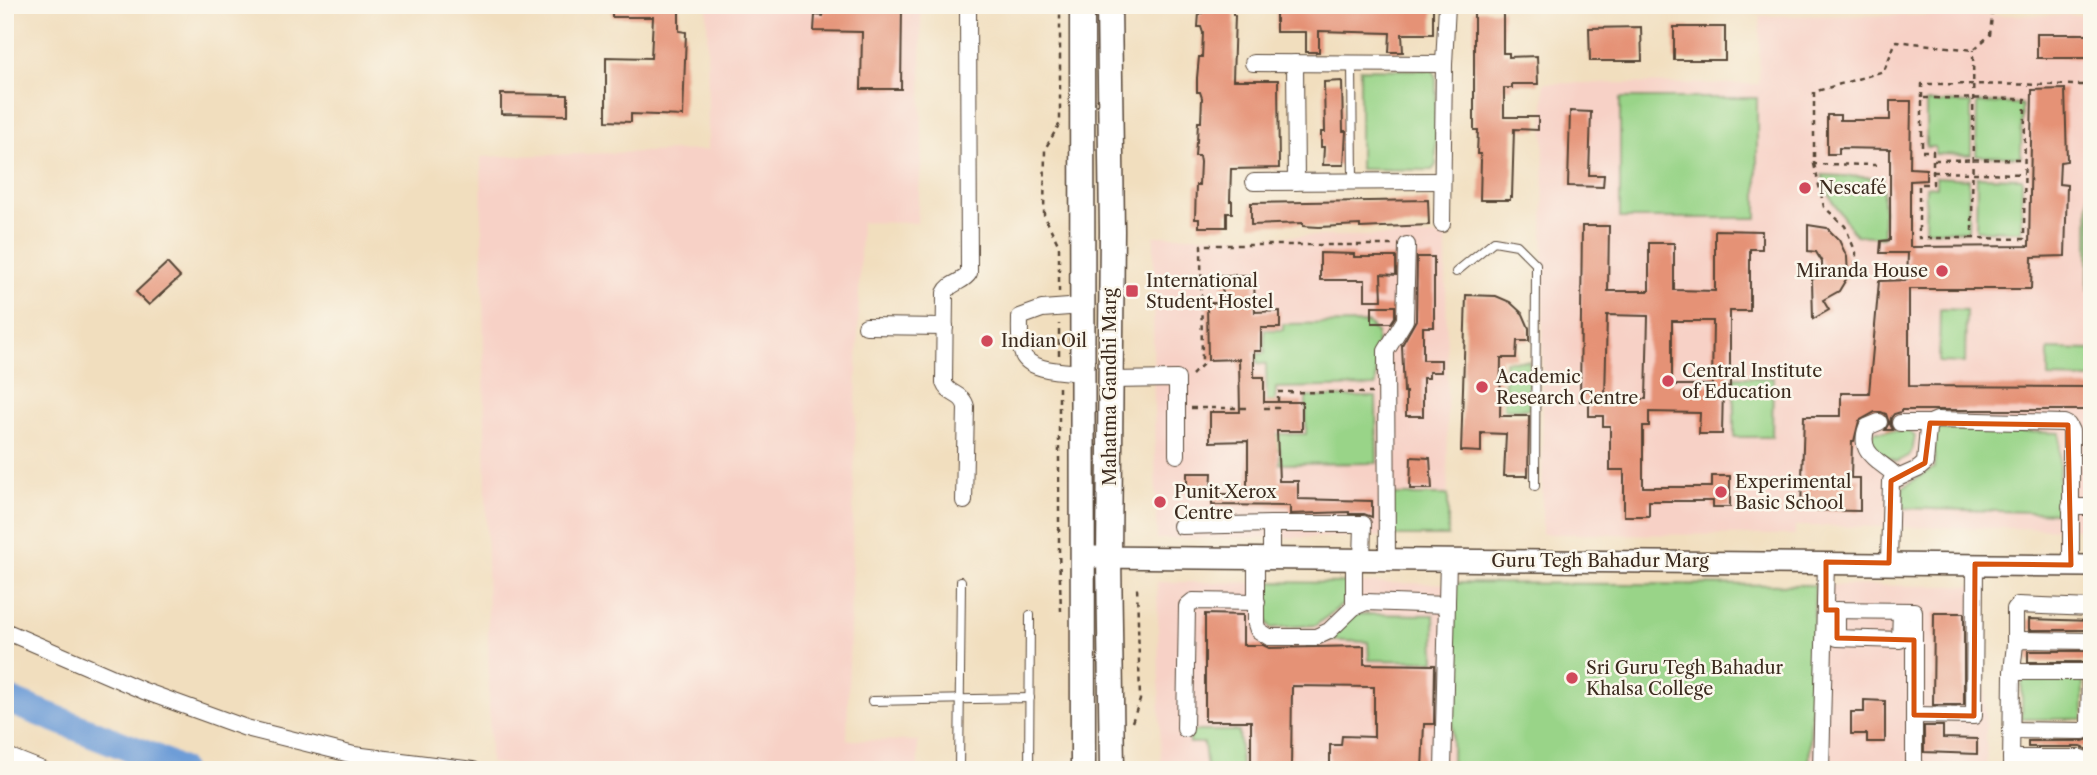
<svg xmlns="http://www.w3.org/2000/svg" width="2097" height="775" font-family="'Libre Caslon Text',serif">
	<rect width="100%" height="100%" fill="#fbf7ec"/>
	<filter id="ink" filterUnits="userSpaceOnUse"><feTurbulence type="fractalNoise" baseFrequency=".0143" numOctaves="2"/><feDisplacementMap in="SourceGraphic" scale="14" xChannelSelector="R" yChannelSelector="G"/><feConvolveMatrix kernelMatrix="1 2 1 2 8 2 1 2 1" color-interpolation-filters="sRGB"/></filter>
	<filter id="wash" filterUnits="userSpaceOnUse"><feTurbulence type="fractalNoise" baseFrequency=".00686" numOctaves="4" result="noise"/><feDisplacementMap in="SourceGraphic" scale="28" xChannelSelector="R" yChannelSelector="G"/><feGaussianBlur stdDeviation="1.57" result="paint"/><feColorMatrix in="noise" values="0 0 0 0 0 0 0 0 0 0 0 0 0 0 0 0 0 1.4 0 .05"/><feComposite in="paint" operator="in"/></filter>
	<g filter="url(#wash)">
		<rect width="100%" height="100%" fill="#f1debe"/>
		<g fill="#f7d1c6">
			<polygon points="707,5 921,5 922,149 917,223 861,222 847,740 918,741 918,770 544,770 490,763 481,157 708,150"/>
			<polygon points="2092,15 2092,529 1795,526 1795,535 1542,534 1544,83 1759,84 1760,16"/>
			<polygon points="1154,236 1446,236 1448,536 1157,539 1153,366"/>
			<polygon points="1157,582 1982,586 1987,770 1161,770"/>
		</g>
		<g fill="#99d488" stroke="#6a7f53" stroke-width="2">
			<polygon points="1360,69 1433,70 1436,78 1436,165 1432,170 1360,169"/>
			<rect x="1620" y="98" width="137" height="120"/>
			<polygon points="1926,102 1971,103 1971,155 1935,154 1935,147 1926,147"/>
			<polygon points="1977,103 2022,104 2021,157 1976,156"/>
			<polygon points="2089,132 2092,132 2092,289 2088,289"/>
			<polygon points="1822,175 1883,178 1883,237 1856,235 1832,201"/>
			<polygon points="1936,177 1969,179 1968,231 1925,230 1926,186 1936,187"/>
			<polygon points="1977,177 2022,178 2021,231 1976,230"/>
			<polygon points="1940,309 1966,310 1965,363 1939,362"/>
			<polygon points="1368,323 1377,333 1376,386 1276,388 1275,402 1267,402 1266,364 1257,363 1257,354 1265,353 1264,330 1283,330 1283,324"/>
			<polygon points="2048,349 2092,350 2092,379 2048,378"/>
			<polygon points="1505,361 1529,361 1529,409 1504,409"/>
			<polygon points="1734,377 1773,378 1772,437 1734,437"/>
			<polygon points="1306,397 1376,397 1377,463 1280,464 1280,449 1269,449 1269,434 1306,434"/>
			<polygon points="1935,429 2060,433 2058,513 1902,508 1903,487 1934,468"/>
			<path d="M1876 431H1907L1915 436 1913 447 1909 456 1896 462 1875 452C1872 444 1868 437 1876 431Z"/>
			<rect x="1391" y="495" width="57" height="41"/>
			<polygon points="1266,582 1347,583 1346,602 1316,625 1271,628 1266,620"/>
			<polygon points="1453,583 1815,585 1809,770 1452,770"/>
			<polygon points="1356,614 1434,615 1435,661 1369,660 1368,642 1319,640"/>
			<rect x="2022" y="677" width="61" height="42"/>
			<polygon points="1189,731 1239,731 1241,770 1207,770 1204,743 1190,743"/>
		</g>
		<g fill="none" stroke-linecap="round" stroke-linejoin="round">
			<polyline stroke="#6e9dd7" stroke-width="28" points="5,699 153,757 179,770"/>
		</g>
		<g id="blocks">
			<g fill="#e59276" fill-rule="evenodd">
				<polygon points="612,5 679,5 679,31 686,32 683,116 631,114 631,122 606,121 606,57 651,58 653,17 612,17"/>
				<polygon points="824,5 902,5 901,89 861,89 862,32 814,31 815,15 823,16"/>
				<polygon points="1276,5 1433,7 1433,34 1402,34 1403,52 1389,52 1390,33 1319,31 1319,52 1306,52 1306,32 1276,32"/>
				<polygon points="1202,10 1233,11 1233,15 1235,15 1233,80 1278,80 1279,168 1231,169 1230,201 1232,201 1232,213 1227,213 1227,227 1199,227 1199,219 1195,219 1196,185 1199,185 1200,162 1199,156 1195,156 1196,142 1197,142 1198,122 1201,122 1202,98 1200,92 1197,92 1197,78 1199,57 1202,57 1203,33 1201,27 1198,27 1199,13 1202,13"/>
				<polygon points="1474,10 1503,10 1503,53 1509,53 1509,57 1537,56 1538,84 1512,84 1512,88 1504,88 1504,117 1538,117 1538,130 1514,129 1512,197 1510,197 1510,200 1480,200 1481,160 1480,154 1477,154 1478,130 1474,130"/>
				<polygon points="1641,27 1642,61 1590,61 1589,28"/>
				<rect x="1674" y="27" width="51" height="33"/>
				<rect x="2037" y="34" width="55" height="24"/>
				<polygon points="1342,81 1343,131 1346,131 1344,165 1323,165 1324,147 1321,147 1321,132 1325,132 1324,82"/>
				<polygon points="2065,89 2067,161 2060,162 2059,184 2067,185 2065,256 2032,257 2031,289 1909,289 1909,386 2092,387 2092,410 1901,410 1901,412 1894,414 1891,418 1890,424 1893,430 1885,430 1889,423 1886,414 1881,412 1875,412 1859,421 1854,441 1852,441 1851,478 1860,478 1860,511 1801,510 1804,416 1841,416 1841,393 1869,393 1879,281 1907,280 1908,253 1880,253 1881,241 1890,240 1890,149 1839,148 1839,154 1827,154 1827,115 1840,115 1840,120 1890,120 1890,101 1911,101 1910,168 1926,169 1926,180 1910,181 1910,247 2029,246 2032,90"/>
				<polygon points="501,94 568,95 568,115 501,114"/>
				<polygon points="1570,111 1591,112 1589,175 1604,175 1603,187 1568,186"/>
				<polygon points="1428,200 1429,225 1360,228 1360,225 1319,227 1303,226 1303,223 1251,225 1251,203"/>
				<polygon points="1808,225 1827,228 1839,240 1847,257 1848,276 1839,291 1823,300 1829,310 1813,319 1812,280 1822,273 1822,262 1816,252 1808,251"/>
				<path d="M1582 226H1609L1608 291H1649V243H1674V290L1715 291V230L1762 231V249H1750V311H1730V387H1723L1722 434H1699L1700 413 1649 412V426H1643V487H1712V476H1730V507H1713V501H1649V516H1624V470H1610V426H1603V416H1589V402L1580 401ZM1607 315 1648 316 1646 399 1605 398ZM1672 321H1713L1712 385H1672Z"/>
				<polygon points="1320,253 1354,254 1354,257 1396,257 1396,275 1381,274 1382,300 1365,300 1365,280 1320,280"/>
				<polygon points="1417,257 1434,257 1434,327 1423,327 1423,360 1441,360 1441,372 1429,372 1429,378 1423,378 1423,416 1406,416 1406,392 1404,392 1402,345 1416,320"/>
				<polygon points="167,263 180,277 149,305 136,292"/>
				<polygon points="1222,275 1254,275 1255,312 1280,311 1280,328 1261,328 1261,351 1254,351 1254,377 1264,377 1264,402 1302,402 1302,431 1277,431 1279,481 1298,481 1298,499 1372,501 1372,517 1364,514 1349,514 1349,512 1290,514 1290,506 1212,505 1212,494 1247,494 1247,480 1248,480 1248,441 1210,442 1210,412 1240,412 1239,359 1208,360 1207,303 1223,303"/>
				<polygon points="1466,295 1496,296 1510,302 1523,314 1529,328 1529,341 1517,341 1516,358 1501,358 1500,416 1529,416 1528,476 1504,476 1506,434 1481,433 1481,452 1461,451"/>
				<polygon points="1372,306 1395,306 1395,317 1391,323 1372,323"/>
				<polygon points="1411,457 1430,458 1432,489 1410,489"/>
				<polygon points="1187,473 1212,473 1211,491 1187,491"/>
				<polygon points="1934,613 1964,613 1964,705 1933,705"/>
				<polygon points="1205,614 1243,615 1243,645 1263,645 1269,648 1364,646 1364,664 1435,665 1434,724 1424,724 1422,770 1330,770 1330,745 1341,745 1342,736 1374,737 1374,687 1292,686 1291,770 1251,770 1251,721 1205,721"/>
				<polygon points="2029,619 2092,621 2092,630 2029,630"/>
				<polygon points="2028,651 2092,651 2092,663 2086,662 2028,662"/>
				<polygon points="1864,700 1885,701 1885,742 1867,742 1867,734 1851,734 1851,712 1864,712"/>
				<polygon points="1924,726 1943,726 1943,738 1977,739 1977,754 1924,752"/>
				<polygon points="2089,739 2089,750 2081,747 2028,747 2028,741 2083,741"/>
			</g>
		</g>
	</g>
	<g filter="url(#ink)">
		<use href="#blocks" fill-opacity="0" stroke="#564536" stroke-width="2"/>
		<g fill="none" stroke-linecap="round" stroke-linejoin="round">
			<g stroke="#564536" stroke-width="10">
				<g id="lane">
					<polyline points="1352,63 1353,181"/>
					<polyline points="1456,272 1494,241 1517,245 1536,264 1535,486"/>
					<polyline points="872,701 1030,698"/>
					<polyline points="959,770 961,581"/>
					<polyline points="1029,770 1030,615"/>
				</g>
			</g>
			<g stroke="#564536" stroke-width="18">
				<g id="street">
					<polyline points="1253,63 1444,64"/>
					<polyline points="1295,63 1296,182"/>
					<polyline points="1254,182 1442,181"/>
					<polyline points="1442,224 1444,64 1447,5"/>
					<path d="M1083 306 1042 309 1020 317C1020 328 1019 341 1022 352 1027 372 1066 371 1084 373"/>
					<polyline points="866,326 945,327"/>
					<polyline points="1110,380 1177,379 1177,455"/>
					<path d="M1879 422 1867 427C1856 456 1884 462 1898 478"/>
					<polyline points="1900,423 1930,423"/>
					<path d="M964 501 966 407C963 393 948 395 944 383L945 293C950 282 963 283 969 273L968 5"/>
					<polyline points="2070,507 2092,507"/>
					<polyline points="1181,526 1271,524"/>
					<polyline points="1256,559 1256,624 1258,630 1269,637 1316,637 1329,631 1354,607 1366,602 1447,605"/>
					<polyline points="1271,559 1271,524 1363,524 1362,560"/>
					<polyline points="1354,560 1354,607"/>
					<polyline points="1387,560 1386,351 1405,320 1407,245"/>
					<polyline points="1889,563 1891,481 1918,469 1925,463 1928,428 1930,423 1937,420 2064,423 2068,425 2071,431 2071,565"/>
					<polyline points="1826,610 1914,611 1914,770"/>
					<polyline points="1837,610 1837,638 1900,640 1901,611"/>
					<polyline points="5,631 144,691 246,728 354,755 473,770"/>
					<polyline points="2015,644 2015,609 2018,605 2092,608"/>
					<polyline points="1914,715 1974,716 1975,564"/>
					<polyline points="1185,729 1187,606 1193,601 1257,602"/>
					<polyline points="2011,730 2083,731 2089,727 2089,722 2090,675 2086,672 2012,672"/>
					<polyline points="5,755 43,770"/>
					<polyline points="2011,758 2081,758 2092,763"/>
					<polyline points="1443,770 1448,560"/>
					<polyline points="1821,770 1826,562"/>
					<polyline points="2011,770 2012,672 2015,644 2022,640 2092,641"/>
				</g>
			</g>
			<g stroke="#564536" stroke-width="24">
				<polyline id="secondary" points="1093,557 2092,566"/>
			</g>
			<g stroke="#564536" stroke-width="27">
				<g id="primary">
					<polyline points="1082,5 1083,770"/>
					<polyline points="1109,5 1112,231 1109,557 1112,770"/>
				</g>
			</g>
			<g stroke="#564536" stroke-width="2.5" stroke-dasharray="5 5" stroke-linecap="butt">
				<polyline points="1922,98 1922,84 2092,85"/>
				<polyline points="1934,160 2025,159"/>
				<polyline points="1814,164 1824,207 1845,226 1856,253 1855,279"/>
				<polyline points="1877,165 1814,164 1814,92 1884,71 1896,41 1973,50 1990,35 1993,5"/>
				<polyline points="1933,172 2024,174"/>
				<path d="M1972 238H1919V184H1933V151H1922V98L2025 99 2024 239 1972 238C1972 175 1974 113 1973 50"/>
				<polyline points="1059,292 1059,246 1044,215 1045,149 1060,123 1060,5"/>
				<polyline points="1059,355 1059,324"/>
				<polyline points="1192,375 1202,365 1201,245 1393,245"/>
				<polyline points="1059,387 1059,550 1061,611"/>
				<polyline points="1191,408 1247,408"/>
				<polyline points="1264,408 1278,408 1278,392 1372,393"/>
				<polyline points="1132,722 1140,700 1137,584"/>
			</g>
			<use href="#lane" stroke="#fff" stroke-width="8"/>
			<use href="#street" stroke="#fff" stroke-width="16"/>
			<use href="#secondary" stroke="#fff" stroke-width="21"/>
			<use href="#primary" stroke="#fff" stroke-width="24"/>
		</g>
	</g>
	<path fill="none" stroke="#d7540e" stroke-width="5" stroke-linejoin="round" d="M1930 423 2068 425 2071 565 1975 564 1974 716 1914 715V640L1837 638V610H1826V562L1889 563 1891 481 1925 463Z"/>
	<g fill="#d1495b" stroke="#fbf7ec" stroke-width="2.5">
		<circle cx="1805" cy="188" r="7"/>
		<circle cx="1942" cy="271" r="7"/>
		<rect x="1125" y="284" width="14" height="14" rx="3.5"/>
		<circle cx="987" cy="341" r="7"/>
		<circle cx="1668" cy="381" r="7"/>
		<circle cx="1482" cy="387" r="7"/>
		<circle cx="1721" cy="492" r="7"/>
		<circle cx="1160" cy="502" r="7"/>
		<circle cx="1572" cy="678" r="7"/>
	</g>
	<g text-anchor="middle" stroke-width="5" stroke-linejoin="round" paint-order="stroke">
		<g font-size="18" fill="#3b2a1e" stroke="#fbf7ec" text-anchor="start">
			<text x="1819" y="194">Nescafé</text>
			<text x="1928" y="277" text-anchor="end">Miranda House</text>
			<text x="1146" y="287">International<tspan x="1146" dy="21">Student Hostel</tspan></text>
			<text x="1001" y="347">Indian Oil</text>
			<text x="1682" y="377">Central Institute<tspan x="1682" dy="21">of Education</tspan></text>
			<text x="1496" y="383">Academic<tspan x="1496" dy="21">Research Centre</tspan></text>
			<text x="1735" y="488">Experimental<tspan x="1735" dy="21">Basic School</tspan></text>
			<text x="1174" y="498">Punit Xerox<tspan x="1174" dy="21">Centre</tspan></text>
			<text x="1586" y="674">Sri Guru Tegh Bahadur<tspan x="1586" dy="21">Khalsa College</tspan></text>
		</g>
		<g font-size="18" fill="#3b2a1e" stroke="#fbf7ec">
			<text transform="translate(1110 387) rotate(-90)" y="6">Mahatma Gandhi Marg</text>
			<text x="1600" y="567">Guru Tegh Bahadur Marg</text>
		</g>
	</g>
	<rect width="2097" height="775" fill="none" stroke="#fbf7ec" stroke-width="28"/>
</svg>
